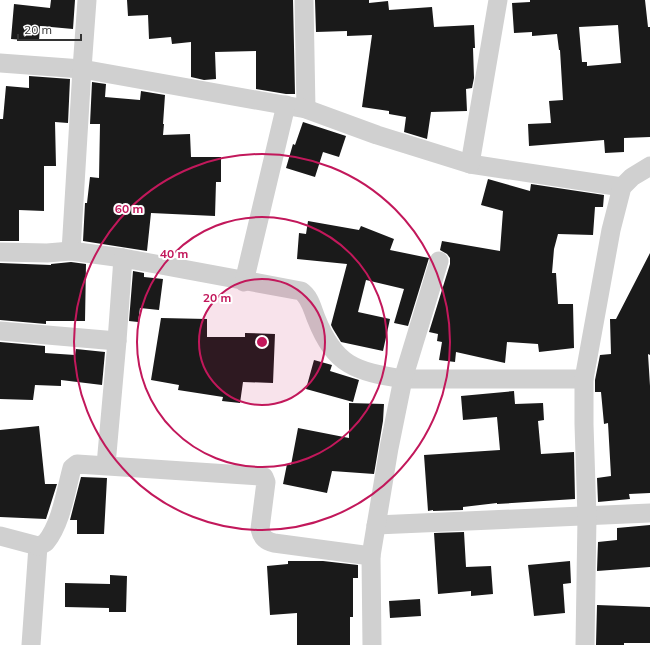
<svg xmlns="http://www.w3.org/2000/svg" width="650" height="645" font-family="Mulish,sans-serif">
	<rect width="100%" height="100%" fill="#fff"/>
	<g fill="#1a1a1a" fill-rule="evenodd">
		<polygon points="51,0 75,0 73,29 40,26 39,41 11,39 14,4 50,8"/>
		<polygon points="127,0 293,0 295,94 286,94 256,89 256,51 215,52 216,79 204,80 191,77 191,42 172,44 171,37 149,39 148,15 128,16"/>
		<polygon points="315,0 369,0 369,3 388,1 389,10 432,7 434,27 474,25 475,48 473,48 474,78 472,88 466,89 467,111 431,112 427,139 404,132 406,117 389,114 389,111 362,107 372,35 347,36 347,31 316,32"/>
		<path d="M530 0H645L648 27H650V137L624 138V152L605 153 604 140 529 146 528 124 551 123 549 101 563 100 560 50H559L557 34 532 36V32L514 33 512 3 530 2ZM618 25 621 63 587 66V62H582L579 27Z"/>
		<polygon points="29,76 70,79 68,123 55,122 56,166 44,166 44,211 19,210 19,241 0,241 0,119 3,119 6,86 29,88"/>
		<polygon points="92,82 106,84 105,97 140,100 141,91 165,95 163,124 164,124 163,135 190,134 191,157 221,157 221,182 216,182 215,216 151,213 147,251 83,241 85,203 87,203 90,177 99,178 100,124 90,124"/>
		<polygon points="303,122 346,136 339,157 323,152 315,177 286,168 293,144 295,145"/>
		<polygon points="488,179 530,191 531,184 604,195 603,207 595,207 593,235 558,234 554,249 552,273 556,273 558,304 573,304 574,348 539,352 538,344 507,342 505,363 456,352 455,362 439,360 442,342 437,341 438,334 429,332 450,264 450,258 447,254 440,250 442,241 500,251 503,211 481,205"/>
		<polygon points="308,221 359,230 361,226 394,239 390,250 429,258 408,326 394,323 404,289 366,280 358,312 390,319 383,351 341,342 333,329 331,325 347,264 297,259 299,233 306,234"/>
		<polygon points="650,253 650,355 648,354 650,386 650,493 629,494 630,499 598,502 597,478 611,476 608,423 604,424 601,392 595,392 595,380 600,355 611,354 610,319 616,319"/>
		<polygon points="71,262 86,264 85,321 46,321 46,324 0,320 0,263 51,265 51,264"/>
		<polygon points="133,271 144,273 144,277 163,279 159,310 140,308 138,322 129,321"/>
		<polygon points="161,318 207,319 207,337 245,337 245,333 275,334 273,383 243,382 240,403 222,401 223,397 178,390 179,385 151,380"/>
		<polygon points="0,342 45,346 45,353 75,355 76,349 105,352 102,385 61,380 61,386 35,385 33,400 0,399"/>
		<polygon points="314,360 332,365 330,371 359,380 353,402 306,389"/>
		<polygon points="514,391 515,404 543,403 544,420 538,421 541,454 574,452 575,499 497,504 497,503 463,507 463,510 433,511 433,510 428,511 424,455 500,450 497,417 463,420 461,396"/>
		<polygon points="349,403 384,404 383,421 374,474 332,471 327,493 283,484 287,464 291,465 298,428 349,438"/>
		<polygon points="39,426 45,484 57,484 46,519 0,517 0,430"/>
		<polygon points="81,477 107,478 104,534 77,534 77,520 70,520"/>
		<polygon points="650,525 650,567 597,571 598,542 617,540 617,528"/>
		<polygon points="464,532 466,567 491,566 493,594 471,596 471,591 438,594 434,533"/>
		<polygon points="288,561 323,561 358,565 358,578 353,578 353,617 350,617 350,645 297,645 297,613 270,615 267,566 288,564"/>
		<polygon points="570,561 571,583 563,584 565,613 534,616 528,565"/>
		<polygon points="110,575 127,576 126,612 109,612 109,608 65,607 65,583 110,584"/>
		<polygon points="420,599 421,616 390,618 389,601"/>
		<polygon points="597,605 650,607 650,643 624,643 624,645 596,645"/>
	</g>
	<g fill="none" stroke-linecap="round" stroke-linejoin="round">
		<g stroke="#d0d0d0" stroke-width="19">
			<polyline points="304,0 306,109"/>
			<polyline points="0,63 82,69 306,109 377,135 470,164 622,187"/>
			<polyline points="470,164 498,0"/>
			<polyline points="71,251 82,69 87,0"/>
			<path d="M0 252 47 253 71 251 123 258 301 291C310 297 312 308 316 318 335 366 355 371 403 379H584"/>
			<polyline points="244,282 286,105"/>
			<polyline points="0,331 117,341"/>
			<polyline points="106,465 117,341 123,258"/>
			<polyline points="376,525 650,513"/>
			<polyline points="0,536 38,546 31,645"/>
			<path d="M38 546C41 545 44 544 46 542 61 524 66 490 72 468L77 464 260 476 264 477 266 482 260 529C262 538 266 541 274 543L371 556"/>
			<polyline points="372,645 371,556 389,448 403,379 439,261"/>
			<polyline points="585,645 587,517 584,424 584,379 611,230 622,187 632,177 650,166"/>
		</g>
	</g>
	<circle cx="262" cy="342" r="63" fill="#c2185b" fill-opacity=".12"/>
	<g fill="none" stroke="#c2185b" stroke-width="2">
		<circle cx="262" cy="342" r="63"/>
		<circle cx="262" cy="342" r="125"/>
		<circle cx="262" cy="342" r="188"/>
	</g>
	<circle cx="262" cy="342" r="6" fill="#c2185b" stroke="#fff" stroke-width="2"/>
	<g font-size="12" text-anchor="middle" font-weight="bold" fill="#c2185b" stroke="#fff" stroke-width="4" stroke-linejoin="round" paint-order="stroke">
		<text x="129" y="213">60 m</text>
		<text x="174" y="258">40 m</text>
		<text x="217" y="302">20 m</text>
	</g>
	<path d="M18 34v6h63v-6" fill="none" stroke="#333333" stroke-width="2"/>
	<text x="24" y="34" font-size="12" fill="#333333" stroke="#ffffff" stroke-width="3" paint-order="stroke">20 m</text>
</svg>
